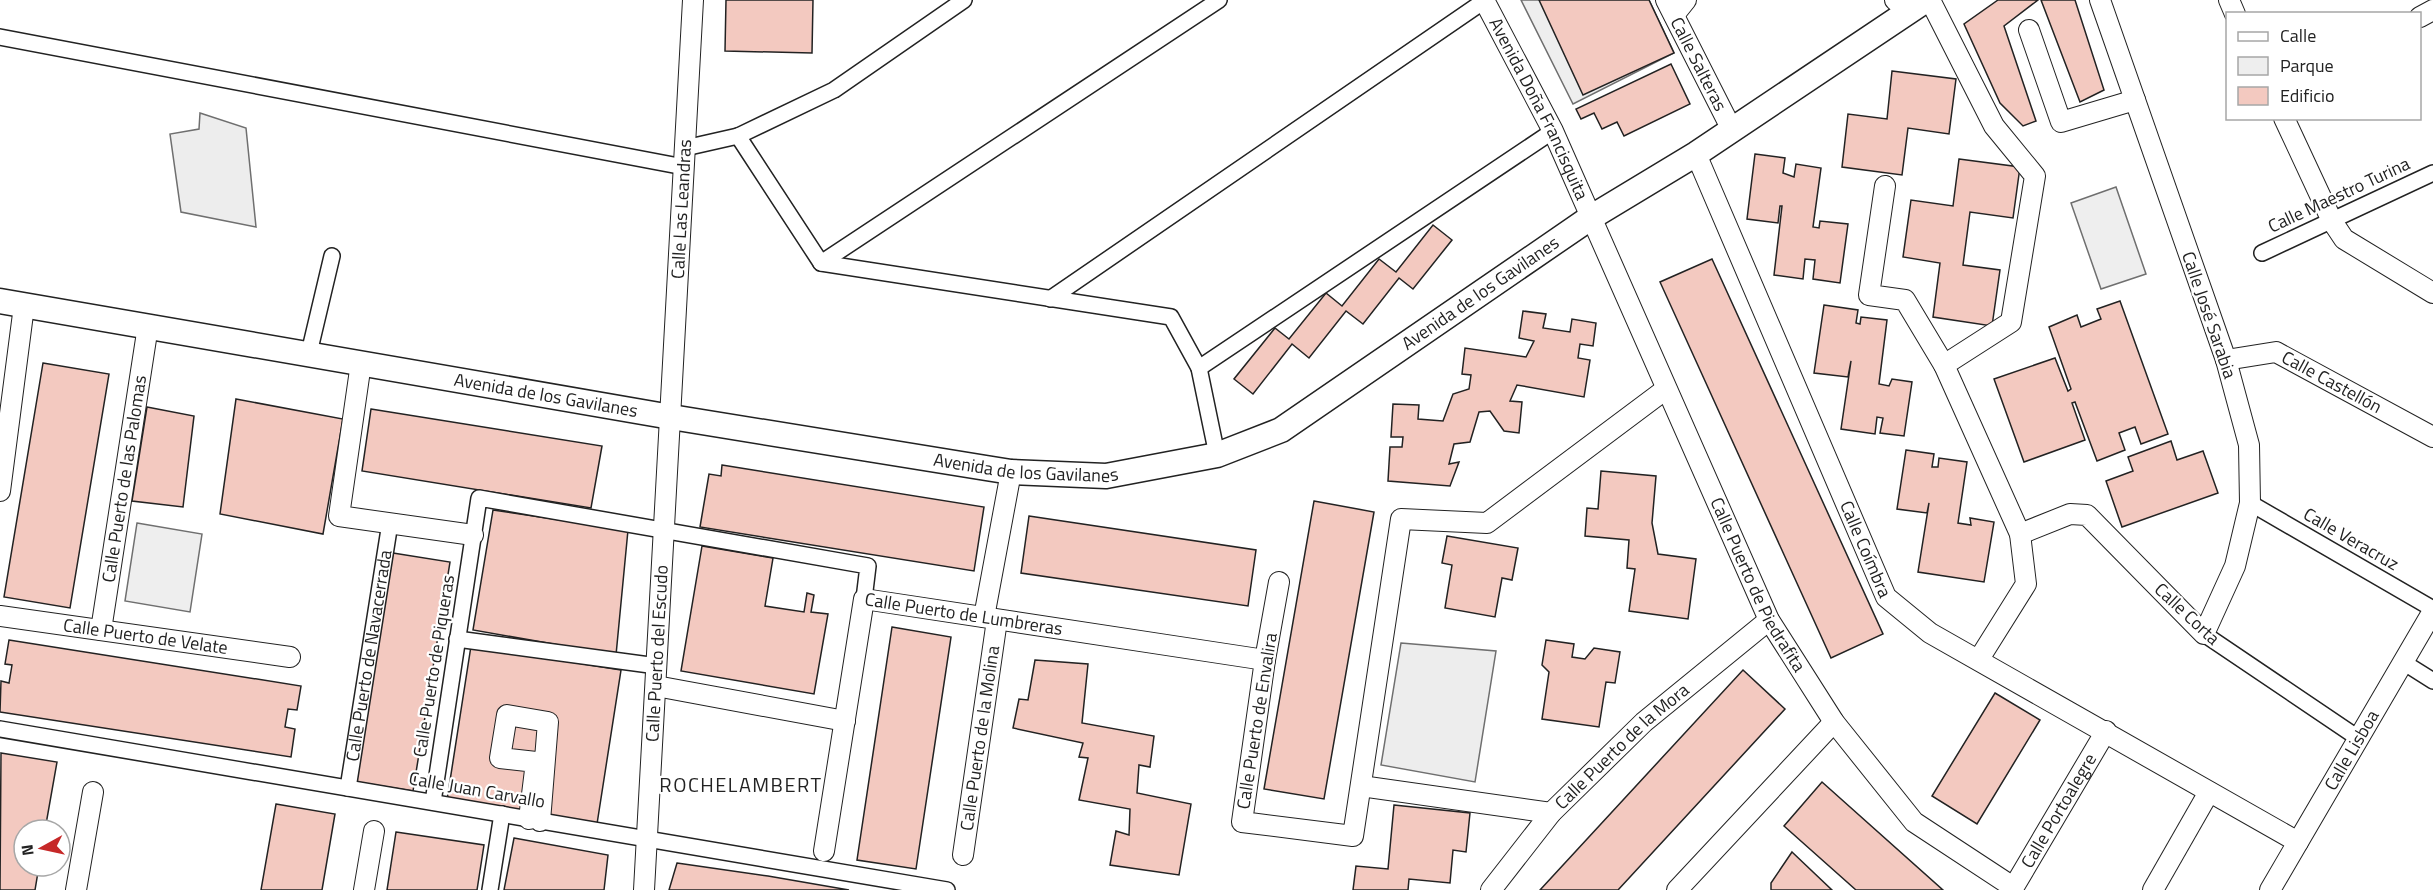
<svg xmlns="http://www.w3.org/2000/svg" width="2433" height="890" font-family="'Titillium Web',sans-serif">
	<rect width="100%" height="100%" fill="#fff"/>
	<g fill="#eee" stroke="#6f6f6f" stroke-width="1.5">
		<polygon points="1521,0 1649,0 1674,53 1573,104"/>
		<polygon points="2116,187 2146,274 2101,289 2071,203"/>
		<polygon points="137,523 202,534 190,612 125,601"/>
	</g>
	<g fill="#ededed" stroke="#6f6f6f" stroke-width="1.5">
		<polygon points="200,113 246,128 256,227 181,212 170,134 199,129"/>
		<polygon points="1401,643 1496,651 1475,782 1381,765"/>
	</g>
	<g fill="#f3c9c0" stroke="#222" stroke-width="1.5">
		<polygon points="726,0 813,0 812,53 725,51"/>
		<polygon points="1539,0 1649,0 1674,53 1583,95"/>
		<polygon points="1998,0 2038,0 2004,26 2036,121 2023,126 2000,103 1964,24"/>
		<polygon points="2041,0 2075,0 2104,90 2080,102"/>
		<polygon points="1671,64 1690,104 1624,136 1617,122 1602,129 1594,113 1581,119 1576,109"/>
		<polygon points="1892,71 1956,79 1949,134 1908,128 1902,175 1842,167 1848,114 1887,119"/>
		<polygon points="1755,154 1785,158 1783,173 1794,177 1796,164 1821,168 1813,227 1819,228 1820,221 1848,224 1840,283 1813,279 1815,260 1805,259 1803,279 1774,275 1782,206 1780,206 1778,223 1747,219"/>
		<polygon points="1959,159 2020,167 2013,218 1970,212 1963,265 2000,270 1992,326 1933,317 1940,263 1903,257 1911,200 1953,206"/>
		<polygon points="1433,225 1452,240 1413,289 1399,278 1363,324 1346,311 1309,358 1292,344 1253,394 1234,379 1275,328 1289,339 1326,293 1342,306 1379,259 1396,272"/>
		<polygon points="1712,259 1883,634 1831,658 1660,282"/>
		<polygon points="2120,301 2168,434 2141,444 2135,427 2119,433 2125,450 2097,461 2075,402 2072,403 2085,440 2024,462 1994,379 2055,358 2068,391 2071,389 2049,327 2077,315 2081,327 2101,319 2097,309"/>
		<polygon points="1824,305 1858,310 1856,323 1860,324 1861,317 1887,320 1879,384 1889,386 1892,379 1912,382 1904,436 1880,433 1883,418 1877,417 1875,434 1841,429 1851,361 1848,377 1814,373"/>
		<polygon points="1523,311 1546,314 1543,328 1570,332 1572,319 1596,323 1593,346 1580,344 1578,358 1590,360 1584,397 1517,385 1510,401 1522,402 1519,433 1504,431 1490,411 1479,412 1470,442 1454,444 1449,464 1459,462 1450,486 1388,481 1390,447 1402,447 1403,437 1391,437 1393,404 1419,405 1418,419 1443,421 1453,394 1469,389 1471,375 1462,374 1465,348 1526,357 1534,341 1519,338"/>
		<polygon points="43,363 109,374 70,608 4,597"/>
		<polygon points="236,399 343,419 323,534 220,514"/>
		<polygon points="147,407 194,416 183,507 132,501"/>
		<polygon points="371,409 602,446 591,508 362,471"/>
		<polygon points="2171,441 2177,460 2203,451 2218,493 2122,527 2106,481 2133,471 2128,457"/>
		<polygon points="1906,450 1934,454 1932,467 1938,467 1939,458 1967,462 1958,523 1971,525 1970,518 1994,522 1984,582 1918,572 1929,503 1927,513 1897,509"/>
		<polygon points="722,465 984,507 974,571 700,527 709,474 721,476"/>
		<polygon points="1601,471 1656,476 1652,523 1658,554 1696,559 1688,619 1629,611 1635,569 1627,568 1629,540 1585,536 1587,508 1598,509"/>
		<polygon points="1314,501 1374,512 1324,799 1264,789"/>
		<polygon points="493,510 628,530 616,655 473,630"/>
		<polygon points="1029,516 1256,550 1248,606 1021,573"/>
		<polygon points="1447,536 1518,548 1512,580 1502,578 1495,617 1445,608 1452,565 1442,563"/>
		<polygon points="702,546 773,558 765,606 804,612 807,593 814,595 811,612 828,614 814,694 681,671"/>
		<polygon points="393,553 450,562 413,791 356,782"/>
		<polygon points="892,627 951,637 916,869 857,860"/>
		<polygon points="9,640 301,686 297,710 288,709 285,727 295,729 291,757 0,712 1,681 9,683 12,665 5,664"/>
		<polygon points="1546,640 1574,644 1572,657 1585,659 1594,648 1620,652 1615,683 1606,682 1599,727 1542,719 1549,672 1542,665"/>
		<polygon points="471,646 621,670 597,824 447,800"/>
		<polygon points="1035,660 1088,664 1082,723 1154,736 1150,767 1139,765 1137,793 1191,804 1179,875 1110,865 1116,831 1129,835 1130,809 1079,800 1088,758 1079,757 1083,743 1013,728 1019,699 1028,700"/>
		<polygon points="1743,670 1785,709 1618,890 1540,890"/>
		<polygon points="1995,693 2040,720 1977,824 1932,796"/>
		<polygon points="1,753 57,762 45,830 24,830 24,866 39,866 35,890 0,890"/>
		<polygon points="1822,782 1943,890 1856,890 1784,826"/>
		<polygon points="276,804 335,814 322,890 261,890"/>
		<polygon points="1394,805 1470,813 1466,852 1453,850 1450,883 1409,879 1408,890 1353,890 1356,866 1388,869"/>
		<polygon points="396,832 484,845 477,890 387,890"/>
		<polygon points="514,838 608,855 604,890 504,890"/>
		<polygon points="1792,852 1832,890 1771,890 1771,883"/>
		<polygon points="677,863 768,876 849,890 669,890"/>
	</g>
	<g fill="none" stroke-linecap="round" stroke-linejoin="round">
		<g stroke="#222" stroke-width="18">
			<g id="pedestrian">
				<polyline points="0,37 684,167"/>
				<polyline points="738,136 821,263 1171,317 1199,368 1217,455"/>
				<polyline points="685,148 738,136 834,90 964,0"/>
				<polyline points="2262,253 2433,173"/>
				<polyline points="821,263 1219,0"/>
				<polyline points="1050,299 1484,1"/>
				<polyline points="309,353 332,256"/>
				<polyline points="1199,368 1553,131"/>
				<polyline points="2250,503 2433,609"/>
				<polyline points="2204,634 2358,738"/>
				<polyline points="457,639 657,666"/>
				<polyline points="2403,662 2433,681"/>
				<polyline points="0,729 947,890"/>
				<path id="s1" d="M348 788 390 523"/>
				<polyline points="433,802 479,498 868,566 864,599"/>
				<polyline points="490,890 502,814"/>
			</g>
		</g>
		<g stroke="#222" stroke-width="22">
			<g id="minor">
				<path id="s2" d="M1484 0 1553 131 1769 620 1834 722 1914 822 2013 887"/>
				<path id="s3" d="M1666 0 1732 130"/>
				<polyline points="1895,0 1908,12"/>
				<polyline points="1930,0 1994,126 2035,176 2011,322 1944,365 2020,534 2026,584 1979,659"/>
				<polyline points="2229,0 2235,14"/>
				<polyline points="1674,15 1686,0"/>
				<polyline points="2420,17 2433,10"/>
				<polyline points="2029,30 2061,122 2135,100"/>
				<polyline points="2284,118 2332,221 2344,239 2433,293"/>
				<path id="s4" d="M1696 154 1886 597 1930 633 2298 842"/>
				<polyline points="1885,186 1869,295 1905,300 1944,365"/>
				<path id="s5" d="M2226 360 2276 352 2433 437"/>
				<polyline points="361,363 339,516 473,535"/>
				<polyline points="0,491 24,306"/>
				<polyline points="2020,534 2070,514 2087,515 2204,634 2235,566 2250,503 2249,445 2226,360 2100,0"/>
				<polyline points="1279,582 1265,660 1242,822 1353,836 1401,519 1487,523 1666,389"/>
				<path id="s6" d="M0 616 290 657"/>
				<polyline points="984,617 1011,472"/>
				<path id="s7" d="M101 630 148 326"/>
				<polyline points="656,686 845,721"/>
				<polyline points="1361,786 1551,813"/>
				<polyline points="529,819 536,762 500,758 507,715 548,722 540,821"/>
				<path id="s8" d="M824 851 864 599 1265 660"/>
				<path id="s9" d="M963 855 997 620"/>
				<polyline points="76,890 93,792"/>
				<polyline points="364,890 374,831"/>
				<path id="s10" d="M644 890 693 0"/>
				<path id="s11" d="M1491 890 1551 813 1644 722 1769 620"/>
				<polyline points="1677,890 1834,722"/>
				<path id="s12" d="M2012 890 2106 731"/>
				<polyline points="2153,890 2209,792"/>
				<path id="s13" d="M2270 890 2433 611"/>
			</g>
		</g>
		<g stroke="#222" stroke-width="27">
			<g id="tertiary">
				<path id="s14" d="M0 301 671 417 986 468 1011 472 1106 476 1217 455 1281 430 1590 218 1696 154 1926 0"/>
			</g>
		</g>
		<use href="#pedestrian" stroke="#fff" stroke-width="15"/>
		<use href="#minor" stroke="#fff" stroke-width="20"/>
		<use href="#tertiary" stroke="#fff" stroke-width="24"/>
	</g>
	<g text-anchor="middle" stroke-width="4.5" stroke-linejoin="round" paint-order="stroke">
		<g font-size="18" fill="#222" stroke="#fff">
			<text dy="6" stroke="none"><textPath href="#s3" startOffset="72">Calle Salteras</textPath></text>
			<text dy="6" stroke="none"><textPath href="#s2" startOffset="122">Avenida Doña Francisquita</textPath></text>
			<text transform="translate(2339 195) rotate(-25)" y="6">Calle Maestro Turina</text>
			<text dy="6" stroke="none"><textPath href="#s10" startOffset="682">Calle Las Leandras</textPath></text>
			<text dy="6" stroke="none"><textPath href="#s14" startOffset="1544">Avenida de los Gavilanes</textPath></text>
			<text transform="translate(2209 315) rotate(71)" y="6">Calle José Sarabia</text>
			<text dy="6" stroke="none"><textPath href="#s5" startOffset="114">Calle Castellón</textPath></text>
			<text dy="6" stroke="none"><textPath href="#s14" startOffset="554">Avenida de los Gavilanes</textPath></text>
			<text dy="6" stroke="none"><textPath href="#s14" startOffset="1040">Avenida de los Gavilanes</textPath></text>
			<text dy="6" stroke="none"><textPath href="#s7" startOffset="153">Calle Puerto de las Palomas</textPath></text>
			<text transform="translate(2351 539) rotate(30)" y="6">Calle Veracruz</text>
			<text dy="6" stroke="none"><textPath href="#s4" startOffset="430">Calle Coímbra</textPath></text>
			<text dy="6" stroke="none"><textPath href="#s2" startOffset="646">Calle Puerto de Piedrafita</textPath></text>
			<text dy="6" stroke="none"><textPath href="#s8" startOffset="356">Calle Puerto de Lumbreras</textPath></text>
			<text transform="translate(2187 614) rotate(43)" y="6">Calle Corta</text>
			<text dy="6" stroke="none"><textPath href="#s6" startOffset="147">Calle Puerto de Velate</textPath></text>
			<text dy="6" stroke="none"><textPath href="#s10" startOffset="237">Calle Puerto del Escudo</textPath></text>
			<text dy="6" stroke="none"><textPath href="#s1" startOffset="134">Calle Puerto de Navacerrada</textPath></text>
			<text transform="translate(434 666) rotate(-81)" y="6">Calle Puerto de Piqueras</text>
			<text transform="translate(1257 721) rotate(-81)" y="6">Calle Puerto de Envalira</text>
			<text dy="6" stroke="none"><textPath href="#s9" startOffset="118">Calle Puerto de la Molina</textPath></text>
			<text dy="6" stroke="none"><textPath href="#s11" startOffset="195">Calle Puerto de la Mora</textPath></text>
			<text dy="6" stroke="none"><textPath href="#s13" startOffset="162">Calle Lisboa</textPath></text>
			<text transform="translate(477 790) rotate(10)" y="6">Calle Juan Carvallo</text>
			<text dy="6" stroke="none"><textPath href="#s12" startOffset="92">Calle Portoalegre</textPath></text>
		</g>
		<g font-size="20" letter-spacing="1.5" fill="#222" stroke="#fff">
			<text x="741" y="792">ROCHELAMBERT</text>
		</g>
	</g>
	<rect x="2226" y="12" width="195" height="108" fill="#ffffff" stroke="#a7a7a7" stroke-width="1.5"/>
	<rect x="2238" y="32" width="30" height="9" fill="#ffffff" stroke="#a7a7a7" stroke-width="1.5"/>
	<text x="2280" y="42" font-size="18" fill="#222222">Calle</text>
	<rect x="2238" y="57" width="30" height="18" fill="#eeeeee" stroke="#a7a7a7" stroke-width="1.5"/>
	<text x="2280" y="72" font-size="18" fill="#222222">Parque</text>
	<rect x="2238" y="87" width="30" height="18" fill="#f3c9c0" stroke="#a7a7a7" stroke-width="1.5"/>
	<text x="2280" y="102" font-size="18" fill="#222222">Edificio</text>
	<g transform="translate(42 848) rotate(262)"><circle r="28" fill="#ffffff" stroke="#a7a7a7" stroke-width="1.5"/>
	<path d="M0-4.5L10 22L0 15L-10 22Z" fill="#c62828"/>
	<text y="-9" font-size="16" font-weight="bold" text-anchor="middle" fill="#222222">N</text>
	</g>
</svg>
